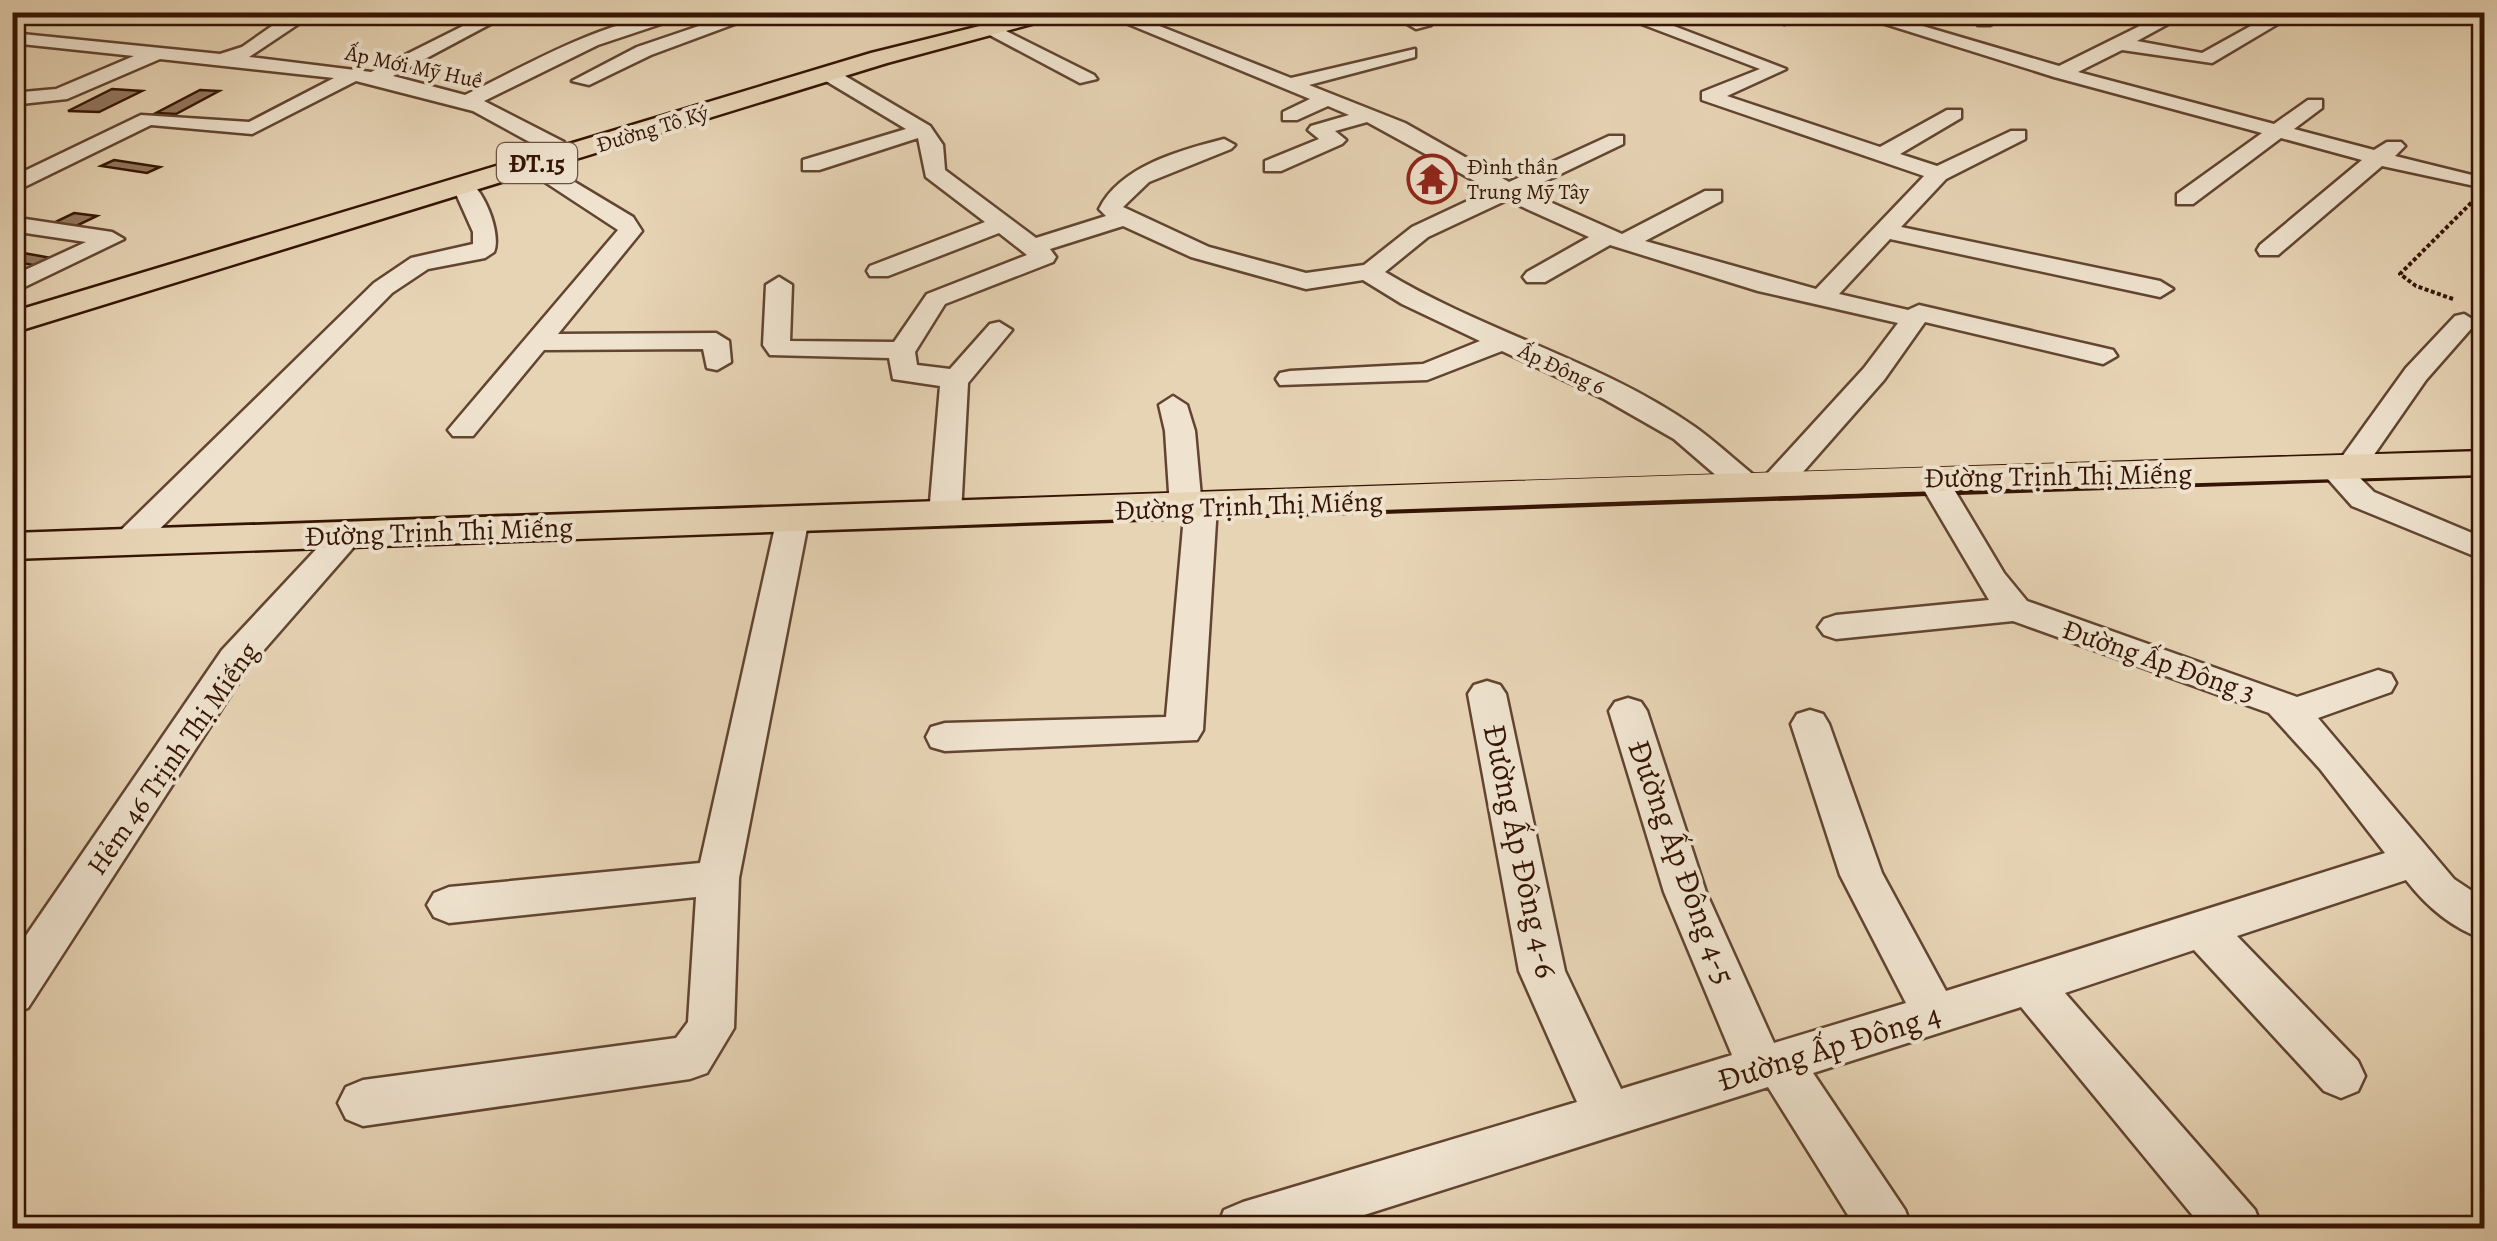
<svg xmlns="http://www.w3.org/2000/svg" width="2497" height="1241" font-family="Alegreya,serif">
	<rect width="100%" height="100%" fill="#e7d4b5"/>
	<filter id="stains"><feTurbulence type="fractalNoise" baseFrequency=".002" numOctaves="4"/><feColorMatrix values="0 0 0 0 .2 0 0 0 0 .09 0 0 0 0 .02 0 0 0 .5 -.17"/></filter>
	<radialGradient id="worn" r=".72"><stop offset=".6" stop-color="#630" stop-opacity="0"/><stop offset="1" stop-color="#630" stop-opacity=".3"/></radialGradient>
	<g fill="#927860" stroke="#351403" stroke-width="2.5">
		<polygon points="112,89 142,91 99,112 68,111"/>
		<polygon points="200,90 219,91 176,114 156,113"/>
		<polygon points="114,160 160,167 147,173 101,166"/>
		<polygon points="1432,170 1454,181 1431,188 1410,176"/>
		<polygon points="74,213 97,216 72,228 49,225"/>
		<polygon points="12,251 63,260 48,268 12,261"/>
	</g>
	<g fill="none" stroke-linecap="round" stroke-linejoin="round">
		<g stroke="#624430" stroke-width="5">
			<g id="minor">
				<path d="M292 12H445L423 23 303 21 249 57 371 72 491 12H513L393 76 465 95C538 60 615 12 697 12L598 45 484 101 564 142V152H548L473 111 356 81 252 134 151 125 12 193V177L141 115 249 122 334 78 160 59 67 99 12 105V93L56 89 134 56 12 43V33L220 54 242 47Z"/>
				<polygon points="740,12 767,12 651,55 589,85 572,81 637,47"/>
				<path d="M1099 12H1124L1291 78 1415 49V57L1309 85 1405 123 1509 182 1609 136H1623V144L1525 191 1622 234 1705 191H1721V201L1645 241 1816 289 1924 176 1702 100V92L1760 69 1639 23 1667 12H1697L1666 23 1786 69 1727 96 1880 147 1947 110H1961V118L1900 154 1937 166 2011 131H2025V139L1946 179 1901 227 2160 281 2173 289 2160 297 1890 239 1839 294 1908 310 1919 305 2113 350 2117 356 2103 364 1925 322 1884 380 1788 489 1777 491 1762 482 1766 475 1864 368 1898 323 1758 291 1610 245 1545 282H1527L1523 277 1527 272 1589 237 1507 200 1428 237 1385 272C1484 332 1601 361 1695 427 1716 442 1735 460 1755 476L1760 483 1755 490H1733L1674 439 1604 399 1502 351 1427 380 1280 385 1276 379 1280 373 1290 371 1423 364 1480 341 1402 304 1363 280 1306 289 1191 257 1123 226 1050 249 1056 257 1053 262 945 304 915 352 917 365 950 369 990 324 999 322 1012 330 968 383 961 514 945 524 934 521 929 514 940 386 893 379 889 358 770 355 763 345 766 285 779 277 792 285 790 341 894 342 927 294 1027 255 999 233 888 276H870L867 271 870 266 985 222 926 177 918 138 819 170H803V160L906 129 821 78V70H835L930 126 943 145 945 170 1036 238 1106 216 1099 209C1120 166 1181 150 1224 139L1235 145 1231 149 1149 182 1123 207 1209 247 1306 273 1364 265 1412 227 1491 190 1367 122 1335 131 1346 140 1342 144 1281 171H1265V161L1319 139 1308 130 1311 126 1349 115 1328 106 1297 120H1283V112L1310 99Z"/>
				<polygon points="1387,12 1410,12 1431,25 1416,29"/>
				<polygon points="1796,12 1823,12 1784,24 1784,16"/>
				<polygon points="1847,12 1875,12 2059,66 2168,12 2190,12 2137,41 2202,53 2276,12 2298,12 2212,63 2122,50 2078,72 2274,124 2308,100 2322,100 2322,108 2294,129 2374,150 2387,142 2401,142 2405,146 2395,156 2484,178 2484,188 2382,166 2278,255 2260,255 2257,250 2260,245 2362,160 2281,138 2193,204 2177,204 2177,194 2262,133 2054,77"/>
				<polygon points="1989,12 2013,12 1990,25 1978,25 1978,17"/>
				<polygon points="990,23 1094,75 1097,79 1080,83 984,32 981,28"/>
				<polygon points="533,157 633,217 642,231 558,334 716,333 729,341 731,362 717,370 707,368 703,349 544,350 473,436 453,436 448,430 453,424 618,230 525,169 525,159"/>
				<path d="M463 178C483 184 502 234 494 252L485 258 428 269 392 293 141 548H117L113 541 117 534 374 283 411 258 473 244V232L452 185Z"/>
				<polygon points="12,217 112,232 124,239 12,293 12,276 86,242 12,231"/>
				<polygon points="2464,314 2477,322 2426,380 2362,472 2356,474 2374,492 2484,538 2484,560 2352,506 2319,469 2323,463 2339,461 2406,368 2455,316"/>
				<polygon points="1173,396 1187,405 1195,431 1201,497 1217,506 1203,730 1197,740 945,751 931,747 926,737 931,727 945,723 1166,717 1184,516 1170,507 1165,431 1159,405"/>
				<path d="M1932 469 1943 471 2004 573 2027 601 2297 697 2378 670 2391 674 2396 683 2391 692 2318 718 2454 879 2484 899V939C2453 929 2426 906 2406 880L2237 936 2358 1061 2365 1076 2358 1091 2341 1098 2324 1091 2194 950 2065 993 2255 1210 2262 1228H2203L2021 1007 1813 1073 1905 1210 1912 1228H1856L1768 1087 1323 1228H1217L1224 1210 1243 1202 1577 1102 1519 971 1468 694 1474 685 1487 681 1500 685 1506 694 1565 971 1621 1089 1732 1055 1664 892 1609 711 1615 702 1628 698 1641 702 1647 711 1706 892 1774 1043 1906 1003 1840 875 1791 724 1797 714 1810 710 1823 714 1829 724 1882 873 1946 991 2385 853 2320 769 2269 713 2013 621 1836 639 1824 635 1818 627 1824 619 1836 615 1989 600 1917 478Z"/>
				<polygon points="793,508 809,518 739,878 734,1028 707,1073 690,1079 363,1126 346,1119 338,1103 346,1087 363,1080 676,1038 688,1022 696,897 449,923 434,917 427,905 434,893 449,887 700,863 777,518"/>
				<polygon points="348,524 364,534 359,541 248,668 28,1008 12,1014 12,956 222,650 337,527"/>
			</g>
		</g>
		<g stroke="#351403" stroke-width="5">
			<g id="major">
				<polygon points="1036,12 1076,12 887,63 12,333 12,312 871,53"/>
				<path d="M2484 451V475C1660 497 836 531 12 559V533C836 506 1660 473 2484 451Z"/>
			</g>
		</g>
		<polyline stroke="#351403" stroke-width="4" stroke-dasharray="4 2.5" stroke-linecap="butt" points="2453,299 2416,286 2400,274 2473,201"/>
		<use href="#minor" fill="#efe3cf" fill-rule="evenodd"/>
		<use href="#major" fill="#e7d4b5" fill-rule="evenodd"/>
	</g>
	<defs>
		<g id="temple-ring" transform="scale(2.5)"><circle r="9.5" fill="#efe3cf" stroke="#8f2418" stroke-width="1.5"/><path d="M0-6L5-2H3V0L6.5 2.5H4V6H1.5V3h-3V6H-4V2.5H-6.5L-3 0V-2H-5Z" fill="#8f2418"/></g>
	</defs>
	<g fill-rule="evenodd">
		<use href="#temple-ring" x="1432" y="179"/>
	</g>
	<g text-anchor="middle" stroke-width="8" stroke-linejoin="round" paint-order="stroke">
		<g font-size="22" fill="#351403" stroke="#efe3cf">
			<text transform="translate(414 66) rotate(12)" y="8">Ấp Mới Mỹ Huề</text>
			<text transform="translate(652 128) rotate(-17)" y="8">Đường Tô Ký</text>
			<text transform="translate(1562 368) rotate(25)" y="8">Ấp Đông 6</text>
		</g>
		<g font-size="22" fill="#351403" stroke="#efe3cf" text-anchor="start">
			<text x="1467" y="174">Đình thần<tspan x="1467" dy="25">Trung Mỹ Tây</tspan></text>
		</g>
		<rect fill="#efe3cf" stroke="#6d5240" stroke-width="2.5" x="497" y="143" width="80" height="40" rx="8"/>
		<g font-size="25" font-weight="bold" fill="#351403">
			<text x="537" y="172">ĐT.15</text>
		</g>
		<g font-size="28" fill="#351403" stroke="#efe3cf">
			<text transform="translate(2058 475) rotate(-1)" y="10">Đường Trịnh Thị Miếng</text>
			<text transform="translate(1249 505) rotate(-2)" y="10">Đường Trịnh Thị Miếng</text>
			<text transform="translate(439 531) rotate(-2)" y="10">Đường Trịnh Thị Miếng</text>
			<text transform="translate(2159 660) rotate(19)" y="10">Đường Ấp Đông 3</text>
			<text transform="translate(172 758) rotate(-55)" y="10">Hẻm 46 Trịnh Thị Miếng</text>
		</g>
		<g font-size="32" fill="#351403" stroke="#efe3cf">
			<text transform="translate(1521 851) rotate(78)" y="11">Đường Ấp Đông 4-6</text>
			<text transform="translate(1682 862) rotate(70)" y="11">Đường Ấp Đông 4-5</text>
			<text transform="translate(1829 1047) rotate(-17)" y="11">Đường Ấp Đông 4</text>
		</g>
	</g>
	<rect width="2497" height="1241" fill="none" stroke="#e7d4b5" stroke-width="50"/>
	<rect x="15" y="15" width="2467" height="1211" fill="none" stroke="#351403" stroke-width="5"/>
	<rect x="25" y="25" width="2447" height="1191" fill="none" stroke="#351403" stroke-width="2.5"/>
	<rect width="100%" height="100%" filter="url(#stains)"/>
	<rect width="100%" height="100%" fill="url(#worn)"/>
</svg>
